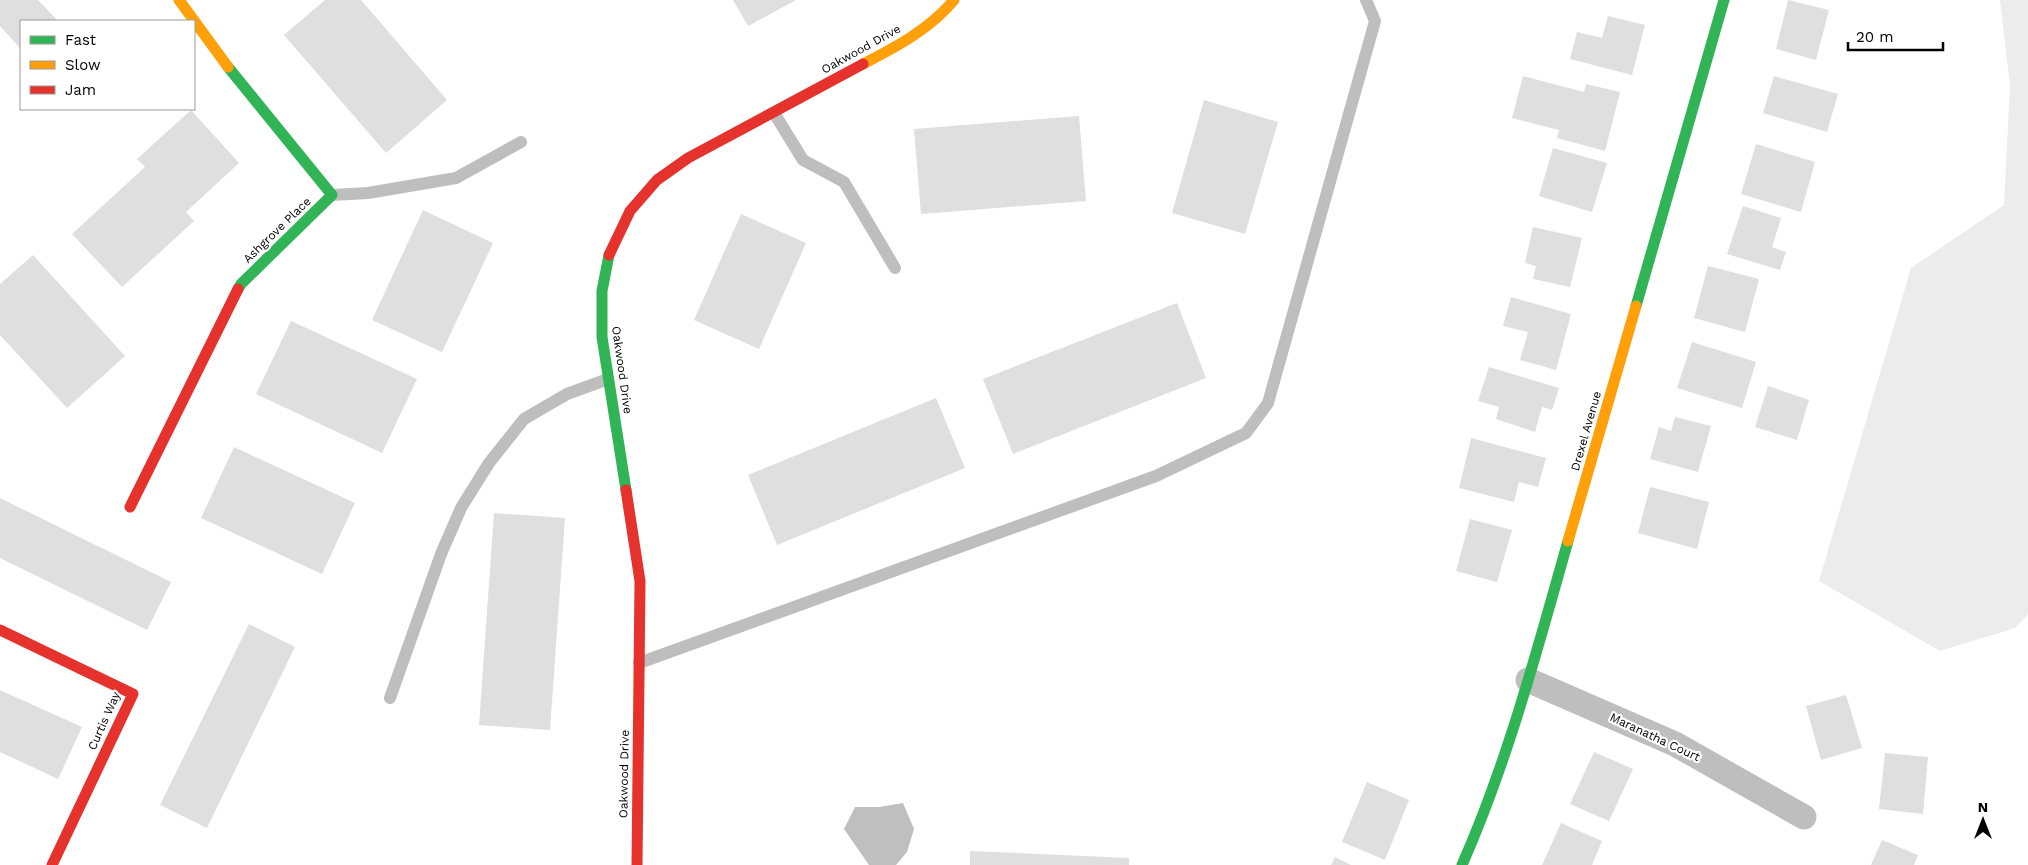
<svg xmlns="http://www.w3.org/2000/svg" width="2028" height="865" font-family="'Work Sans',sans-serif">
	<rect width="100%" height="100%" fill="#fff"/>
	<polygon fill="#ececec" points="2000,0 2028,0 2028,614 2015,628 1940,651 1819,581 1911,268 2004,205 2010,86"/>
	<polygon fill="#bfbfbf" points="903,803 914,829 907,852 896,865 869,865 844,829 855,807 879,807"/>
	<g fill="#dfdfdf">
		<polygon points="0,0 38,0 58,21 21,21 21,49 0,26"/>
		<polygon points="325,0 361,0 447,100 386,153 284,35"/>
		<polygon points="733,0 796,0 748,26"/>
		<polygon points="1788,0 1829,10 1816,60 1776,49"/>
		<polygon points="1608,16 1645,25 1632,75 1570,59 1577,32 1602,38"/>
		<polygon points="1523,76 1584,92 1586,84 1620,92 1605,151 1557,138 1559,130 1512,118"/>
		<polygon points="1774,76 1838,94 1827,132 1763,113"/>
		<polygon points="1204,100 1278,122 1245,234 1172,213"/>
		<polygon points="191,110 239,163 186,212 194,221 122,287 72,234 145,167 137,159"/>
		<polygon points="1079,116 1086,201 921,214 914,129"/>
		<polygon points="1756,144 1815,162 1801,212 1741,194"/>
		<polygon points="1553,148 1607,163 1592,212 1539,196"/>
		<polygon points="1743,206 1781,218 1772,247 1786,252 1780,270 1727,254"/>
		<polygon points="423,210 493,243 442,352 372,320"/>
		<polygon points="741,214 806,243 759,349 694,320"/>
		<polygon points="1533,227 1582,238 1570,287 1533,279 1536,266 1525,263"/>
		<polygon points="33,255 125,356 67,408 0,335 0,284"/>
		<polygon points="1708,266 1759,279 1745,332 1694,318"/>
		<polygon points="1511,297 1571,314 1556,370 1520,360 1528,332 1503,326"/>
		<polygon points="1177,303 1206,378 1013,454 983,379"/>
		<polygon points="291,321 417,379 382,453 256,394"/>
		<polygon points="1692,342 1756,362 1742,408 1677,388"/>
		<polygon points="1489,367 1559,388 1552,410 1542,407 1535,432 1496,419 1499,407 1478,401"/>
		<polygon points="1768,386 1809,400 1797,440 1755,427"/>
		<polygon points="936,398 965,468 777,545 748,475"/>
		<polygon points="1675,417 1711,426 1698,472 1650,459 1659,427 1671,431"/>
		<polygon points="1471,438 1546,458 1538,487 1519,482 1514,502 1459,488"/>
		<polygon points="234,447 355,503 322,574 201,518"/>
		<polygon points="1650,487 1709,502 1697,549 1638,533"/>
		<polygon points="0,498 171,582 147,630 0,558"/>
		<polygon points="494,513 565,518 550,730 479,725"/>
		<polygon points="1470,519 1512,530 1497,582 1456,571"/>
		<polygon points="249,624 295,647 207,828 160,805"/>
		<polygon points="0,690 82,727 58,779 0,752"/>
		<polygon points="1846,695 1862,748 1821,760 1806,706"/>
		<polygon points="1594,752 1633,769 1609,821 1570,804"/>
		<polygon points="1885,753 1928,757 1923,814 1879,809"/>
		<polygon points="1367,782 1409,800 1385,860 1342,842"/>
		<polygon points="1561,823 1602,841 1592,865 1542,865"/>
		<polygon points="1882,840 1918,855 1914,865 1871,865"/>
		<polygon points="970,851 1129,858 1129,865 970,865"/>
		<polygon points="1335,857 1351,865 1331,865"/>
	</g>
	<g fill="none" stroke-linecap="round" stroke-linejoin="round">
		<g stroke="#bebebe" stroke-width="12">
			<polyline points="774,113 803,160 844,182 895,268"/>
			<polyline points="332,195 368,193 456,178 521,142"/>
			<polyline points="639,663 1156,476 1246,433 1268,403 1375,21 1366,0"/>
			<polyline points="390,698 441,554 461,508 489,463 524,419 567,394 608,379"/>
		</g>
		<polyline stroke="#bebebe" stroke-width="25" points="1528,680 1675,744 1804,817"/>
		<g stroke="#30b455" stroke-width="11">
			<polyline points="228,67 332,195 241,284 238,289"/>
			<polyline points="609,255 602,291 602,337 626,490"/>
			<polyline points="1636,306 1724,0"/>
			<path d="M1462 865C1508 761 1537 650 1568 541"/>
		</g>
		<g stroke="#ff9f0a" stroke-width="11">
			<polyline points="179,0 228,67"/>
			<path d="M863 64C896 47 930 29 954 0"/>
			<polyline points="1568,541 1636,306"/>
		</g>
		<g stroke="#e5322d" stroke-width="11">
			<polyline points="609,255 630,211 657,180 688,158 863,64"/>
			<polyline points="626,490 640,581 637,865"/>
			<polyline points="130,507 238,289"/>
			<polyline points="0,630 133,694 52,865"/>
		</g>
	</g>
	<g text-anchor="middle" stroke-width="4.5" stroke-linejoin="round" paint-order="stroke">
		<g font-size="12" fill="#000" stroke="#fff">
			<text transform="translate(861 49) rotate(-29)" y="4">Oakwood Drive</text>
			<text transform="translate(277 230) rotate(-44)" y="4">Ashgrove Place</text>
			<text transform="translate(622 370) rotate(82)" y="4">Oakwood Drive</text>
			<text transform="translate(1586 431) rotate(-74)" y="4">Drexel Avenue</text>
			<text transform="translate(104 721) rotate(-66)" y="4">Curtis Way</text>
			<text transform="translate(1655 737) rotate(25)" y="4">Maranatha Court</text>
			<text transform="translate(624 774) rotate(-89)" y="4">Oakwood Drive</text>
		</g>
	</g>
	<rect x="20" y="20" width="175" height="90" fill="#ffffff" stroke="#999999"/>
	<rect x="30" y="36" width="25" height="8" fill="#30b455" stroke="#999999"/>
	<text x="65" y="45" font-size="15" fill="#000000">Fast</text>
	<rect x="30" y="61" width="25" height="8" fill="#ff9f0a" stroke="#999999"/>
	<text x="65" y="70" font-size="15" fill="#000000">Slow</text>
	<rect x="30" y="86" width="25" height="8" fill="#e5322d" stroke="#999999"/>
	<text x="65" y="95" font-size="15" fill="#000000">Jam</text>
	<g transform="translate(1983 820)" stroke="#ffffff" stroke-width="4" paint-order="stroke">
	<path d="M0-4L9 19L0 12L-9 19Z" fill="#000000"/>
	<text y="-8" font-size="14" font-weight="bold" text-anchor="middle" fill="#000000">N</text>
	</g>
	<path d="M1848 42v8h95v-8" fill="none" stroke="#000000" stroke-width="2.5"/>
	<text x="1856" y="42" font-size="15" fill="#000000" stroke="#ffffff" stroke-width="4" paint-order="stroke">20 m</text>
</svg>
